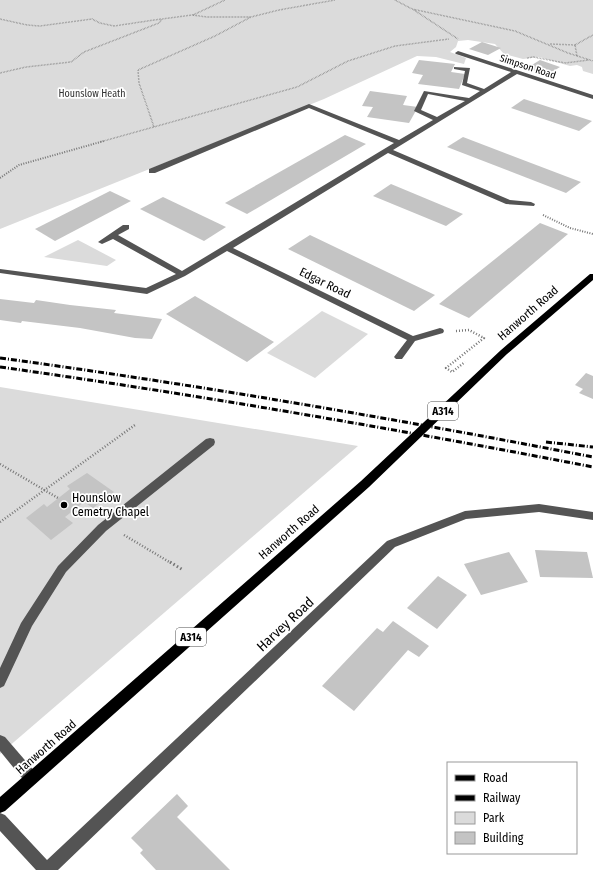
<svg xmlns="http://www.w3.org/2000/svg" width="593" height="870" font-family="'Fira Sans Condensed',sans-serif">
	<rect width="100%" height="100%" fill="#fff"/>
	<g fill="#dbdbdb">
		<polygon points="0,0 593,0 593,74 583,71 582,67 577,65 570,66 539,57 523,59 504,54 495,44 468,40 458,41 456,47 450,52 466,58 464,64 436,57 417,56 324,99 0,229"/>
		<polygon points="78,240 116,260 107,266 44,257"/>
		<polygon points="322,311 368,334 315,378 267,353"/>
		<polygon points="0,387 358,446 0,754"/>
	</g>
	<g fill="#c4c4c4">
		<polygon points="482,42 501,48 488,55 469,49"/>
		<polygon points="419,60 455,64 451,72 465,74 459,89 418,84 423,75 412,73"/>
		<polygon points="540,60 560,67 547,75 527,68"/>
		<polygon points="370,91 407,96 403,105 418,107 409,123 367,117 373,107 362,106"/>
		<polygon points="524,99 592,121 579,131 511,108"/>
		<polygon points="345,135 366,144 247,214 225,203"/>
		<polygon points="463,137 581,182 566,193 447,147"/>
		<polygon points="391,184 463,214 446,226 373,196"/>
		<polygon points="110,191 131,201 55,241 35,229"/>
		<polygon points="163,197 226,227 204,241 140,209"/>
		<polygon points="540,223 568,234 469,318 439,304"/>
		<polygon points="310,235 435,295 414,311 288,249"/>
		<polygon points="195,296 274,342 247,362 166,314"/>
		<polygon points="0,299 34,303 36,300 70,305 116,310 114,313 162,319 152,339 135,338 80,328 22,321 21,323 0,320"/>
		<polygon points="586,373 593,376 593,399 579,393 583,389 575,385"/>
		<polygon points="87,473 114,492 93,508 84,502 65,517 73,523 51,540 26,518 44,504 47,507 70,489 67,486"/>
		<polygon points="535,550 587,552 593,578 540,577"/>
		<polygon points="509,552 528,582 481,595 464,564"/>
		<polygon points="438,576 467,595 437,629 407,608"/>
		<polygon points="393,621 429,646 419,657 408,650 354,711 322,686 377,628 383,632"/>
		<polygon points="177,794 188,806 177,817 230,870 156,870 140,853 143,850 131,838"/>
	</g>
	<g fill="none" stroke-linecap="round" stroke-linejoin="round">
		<g stroke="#767676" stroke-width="1.5" stroke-dasharray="0.5 1" stroke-linecap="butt">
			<polyline points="395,0 412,9 515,31 568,53 593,61"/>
			<polyline points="414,10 458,39"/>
			<polyline points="193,15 225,0"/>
			<polyline points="0,19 27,25 40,26 92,19 100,23 114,26 161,19"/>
			<polyline points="550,44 575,45 593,35"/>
			<polyline points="575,45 577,56"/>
			<polyline points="527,58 533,57 565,63 589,60"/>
			<polyline points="0,73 26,67 71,62 84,52 159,23 162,19 192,15 207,17 251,17 279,10 335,0"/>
			<polyline points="154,127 139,83 138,70 215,36 251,17"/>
			<polyline points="100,142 297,87 348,61 395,46 449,39"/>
		</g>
		<g stroke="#767676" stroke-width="2" stroke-dasharray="1 1.5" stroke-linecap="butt">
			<polyline points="0,178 19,165 104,141"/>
			<polyline points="543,215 570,228 593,234"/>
		</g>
		<g stroke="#767676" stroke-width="2.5" stroke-dasharray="1 2" stroke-linecap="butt">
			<polyline points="456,331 469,330 484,338 446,368 452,372 465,362"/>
			<polyline points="0,464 58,498"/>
			<polyline points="75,509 87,518"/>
			<polyline points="0,522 135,425"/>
			<polyline points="124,535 171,563"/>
		</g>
		<polyline stroke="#767676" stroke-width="3" stroke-dasharray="1.5 2.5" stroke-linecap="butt" points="170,562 183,570"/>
		<g fill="#545454" fill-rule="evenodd">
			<path d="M458 51 593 95V99L517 74 393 150 510 200 531 202 535 204 534 206 506 204 388 153 233 248 413 336 440 328 443 329 444 331 443 333 415 341 402 359H396L394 357 407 340 227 251 185 276 147 294 0 273V269L146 288 176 274 113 239 102 244 98 242 123 225H129V229L118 235 182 271 394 143 309 108 155 173H149V169L309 104 399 140 433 120 414 111 424 91 469 98 480 91 462 85 465 71 454 69V67L470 68 467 83 484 89 511 72 456 54 455 53ZM428 94 465 101 437 117 421 110Z"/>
			<polygon points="210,438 214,439 215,442 214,445 106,531 66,572 32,626 4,686 0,688 0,668 21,623 58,566 98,525 206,439"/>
			<polygon points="539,504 593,512 593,520 539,512 466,519 395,547 58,870 36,870 0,831 0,813 5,815 47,860 387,541 465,511"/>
			<polygon points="0,735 5,737 36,773 38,778 36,783 31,785 26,783 0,751"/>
		</g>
		<polygon fill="#000" fill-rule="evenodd" points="590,274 593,274 593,280 507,354 369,487 5,811 0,813 0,797 361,481 501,350"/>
		<g stroke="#000" stroke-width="3" stroke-dasharray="6 2 1 2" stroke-linecap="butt">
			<path d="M0 358C199 385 396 419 593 457"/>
			<path d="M0 367C199 395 396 429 593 467"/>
			<polyline points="546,442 593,447"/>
		</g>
	</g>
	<circle fill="#000" stroke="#fff" stroke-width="1.5" cx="64" cy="505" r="4"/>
	<g text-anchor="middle" stroke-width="3.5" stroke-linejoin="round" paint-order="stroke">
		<g font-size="10" fill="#000" stroke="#fff">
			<text transform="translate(528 66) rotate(18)" y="4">Simpson Road</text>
		</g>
		<g font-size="10" fill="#323232" stroke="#fff">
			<text x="92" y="97">Hounslow Heath</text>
		</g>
		<g fill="#fff" stroke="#4c4c4c" stroke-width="1">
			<rect x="428" y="402" width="30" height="18" rx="3"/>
			<rect x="176" y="628" width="30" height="18" rx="3"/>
		</g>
		<g font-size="11" font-weight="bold" fill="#000">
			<text x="443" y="415">A314</text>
			<text x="191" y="641">A314</text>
		</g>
		<g font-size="12" fill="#000" stroke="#fff">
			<text transform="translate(325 283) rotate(26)" y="4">Edgar Road</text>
			<text transform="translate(528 313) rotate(-41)" y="4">Hanworth Road</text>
			<text transform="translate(289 532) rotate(-41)" y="4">Hanworth Road</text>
			<text transform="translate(46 747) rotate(-41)" y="4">Hanworth Road</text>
		</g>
		<g font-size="12" fill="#000" stroke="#fff" text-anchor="start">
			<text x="72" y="502">Hounslow<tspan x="72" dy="14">Cemetry Chapel</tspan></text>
		</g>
		<g font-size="14" fill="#000" stroke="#fff">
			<text transform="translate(285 624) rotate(-43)" y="5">Harvey Road</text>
		</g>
	</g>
	<rect x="447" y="762" width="130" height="92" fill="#ffffff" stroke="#999999"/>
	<rect x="455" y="775" width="20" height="6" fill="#000000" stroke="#999999"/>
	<text x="483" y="782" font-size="12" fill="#000000">Road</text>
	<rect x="455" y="795" width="20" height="6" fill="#000000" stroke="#999999"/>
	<text x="483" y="802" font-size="12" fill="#000000">Railway</text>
	<rect x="455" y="812" width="20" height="12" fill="#dbdbdb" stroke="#999999"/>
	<text x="483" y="822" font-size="12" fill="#000000">Park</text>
	<rect x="455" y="832" width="20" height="12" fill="#c4c4c4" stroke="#999999"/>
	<text x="483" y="842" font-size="12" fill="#000000">Building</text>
</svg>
